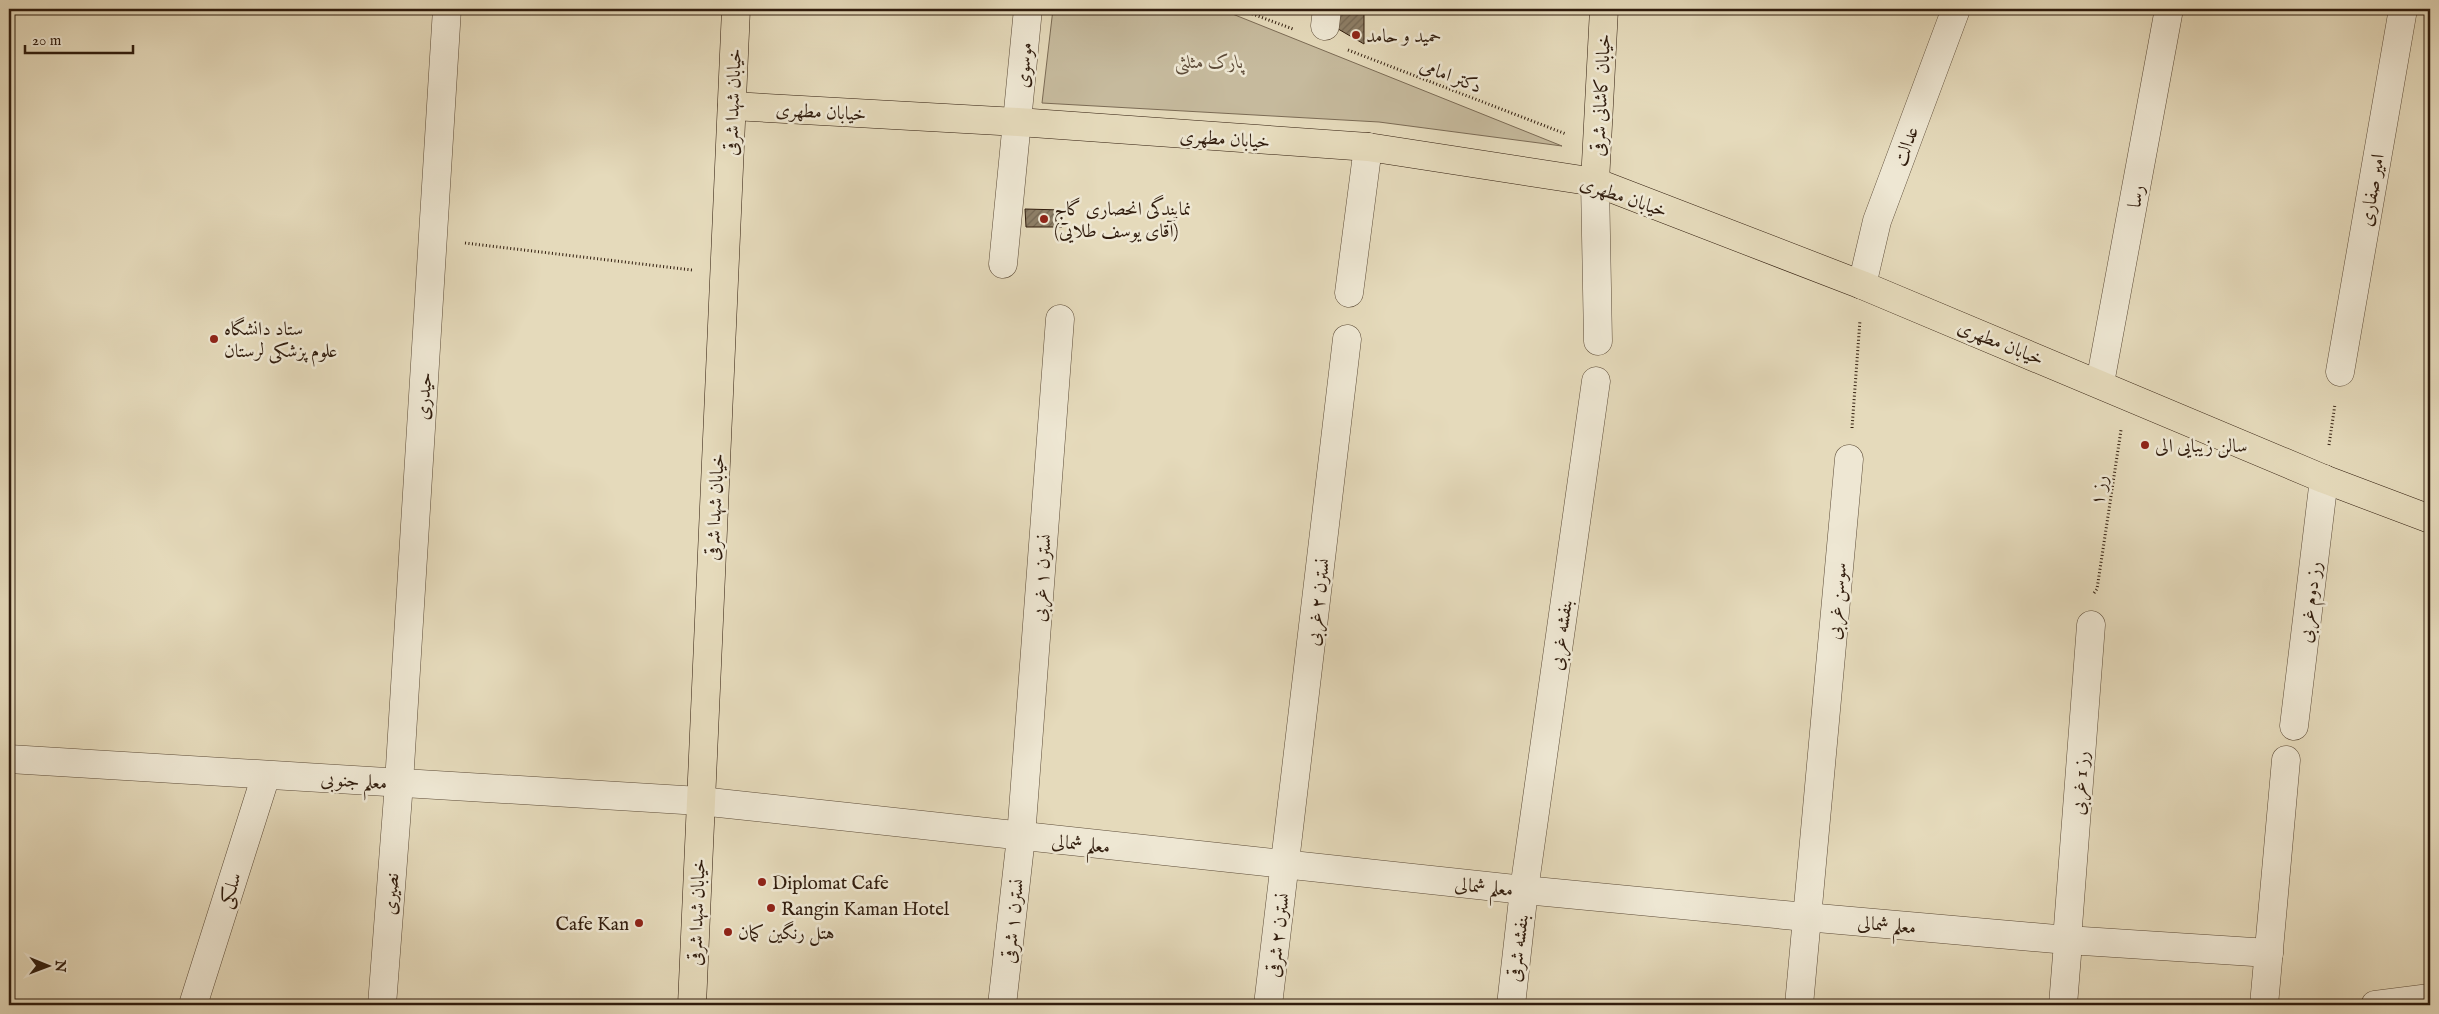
<svg xmlns="http://www.w3.org/2000/svg" width="2439" height="1014" font-family="'IM FELL English',Amiri,serif">
	<defs>
		<pattern id="building-hatch" width="6" height="6" patternUnits="userSpaceOnUse" patternTransform="scale(1.25)"><rect width="6" height="6" fill="#8e7f67"/><path d="M-1 1l2-2M0 6l6-6M5 7l2-2" fill="none" stroke="#746753"/></pattern>
	</defs>
	<rect width="100%" height="100%" fill="#e5dabb"/>
	<filter id="stains"><feTurbulence type="fractalNoise" baseFrequency=".004" numOctaves="4"/><feColorMatrix values="0 0 0 0 .2 0 0 0 0 .09 0 0 0 0 .02 0 0 0 .5 -.17"/></filter>
	<radialGradient id="worn" r=".72"><stop offset=".6" stop-color="#630" stop-opacity="0"/><stop offset="1" stop-color="#630" stop-opacity=".3"/></radialGradient>
	<polygon fill="#c6ba9d" stroke="#7b6b55" points="1053,9 1220,9 1562,146 1379,122 1042,103"/>
	<g fill="url(#building-hatch)" stroke="#301c0d">
		<polygon points="1334,9 1364,9 1364,44 1333,26"/>
		<polygon points="1025,209 1062,210 1062,227 1026,227"/>
	</g>
	<g fill="none" stroke-linecap="round" stroke-linejoin="round">
		<g stroke="#5d4c38" stroke-width="29">
			<g id="minor">
				<polyline points="1325,26 1327,9"/>
				<polyline points="1595,182 1598,341"/>
				<polyline points="1003,264 1028,9"/>
				<polyline points="1862,285 1877,221 1956,9"/>
				<polyline points="1349,293 1368,147"/>
				<polyline points="2340,372 2403,9"/>
				<polyline points="2100,383 2169,9"/>
				<polyline points="2294,726 2324,479"/>
				<polyline points="9,759 700,801 1524,890 1806,917 2067,940 2269,953"/>
				<polyline points="2067,940 2091,625"/>
				<polyline points="193,1005 266,775"/>
				<polyline points="382,1005 399,783 447,9"/>
				<polyline points="1002,1005 1021,837 1060,319"/>
				<polyline points="1268,1005 1347,339"/>
				<polyline points="1511,1005 1524,890 1596,381"/>
				<polyline points="1799,1005 1849,459"/>
				<polyline points="2063,1005 2067,955"/>
				<polyline points="2264,1005 2286,760"/>
				<polyline points="2375,1005 2430,998"/>
			</g>
		</g>
		<g stroke="#301c0d" stroke-width="29">
			<g id="major">
				<polyline points="732,106 1018,122 1368,147 1595,182 1862,285 2324,479 2430,519"/>
				<polyline points="1595,182 1604,9"/>
				<polyline points="692,1005 736,9"/>
			</g>
		</g>
		<g stroke="#301c0d" stroke-width="3" stroke-dasharray="1 2.5" stroke-linecap="butt">
			<polyline points="1239,9 1293,29"/>
			<polyline points="1348,50 1566,134"/>
			<polyline points="465,243 692,270"/>
			<polyline points="1852,428 1860,320"/>
			<polyline points="2329,445 2335,404"/>
			<polyline points="2094,593 2097,589 2121,430"/>
		</g>
		<use href="#minor" stroke="#eee7d3" stroke-width="28"/>
		<use href="#major" stroke="#e5dabb" stroke-width="28"/>
	</g>
	<g fill="#8f2418" stroke="#eee7d3" stroke-width="2">
		<circle cx="1356" cy="35" r="5"/>
		<circle cx="1044" cy="219" r="5"/>
		<circle cx="214" cy="339" r="5"/>
		<circle cx="2145" cy="445" r="5"/>
		<circle cx="762" cy="882" r="5"/>
		<circle cx="771" cy="908" r="5"/>
		<circle cx="639" cy="923" r="5"/>
		<circle cx="728" cy="932" r="5"/>
	</g>
	<g text-anchor="middle" stroke-width="5" stroke-linejoin="round" paint-order="stroke">
		<g font-size="19" fill="#301c0d" stroke="#eee7d3" text-anchor="start">
			<text x="1366" y="42">حمید و حامد</text>
			<text x="1054" y="215">نمایندگی انحصاری گاج<tspan x="1054" dy="22">(آقای یوسف طلایی)</tspan></text>
			<text x="224" y="335">ستاد دانشگاه<tspan x="224" dy="22">علوم پزشکی لرستان</tspan></text>
			<text x="2155" y="452">سالن زیبایی الی</text>
			<text x="772" y="889">Diplomat Cafe</text>
			<text x="781" y="915">Rangin Kaman Hotel</text>
			<text x="629" y="930" text-anchor="end">Cafe Kan</text>
			<text x="738" y="939">هتل رنگین کمان</text>
		</g>
		<g font-size="19" font-style="italic" fill="#5d4b38" stroke="#eee7d3">
			<text x="1209" y="68">پارک مثلثی</text>
		</g>
		<g font-size="19" fill="#301c0d" stroke="#eee7d3">
			<text transform="translate(1023 65) rotate(-85)" y="7">موسوی</text>
			<text transform="translate(1451 75) rotate(21)" y="7">دکتر امامی</text>
			<text transform="translate(1600 95) rotate(-87)" y="7">خیابان کاشانی شرقی</text>
			<text transform="translate(732 102) rotate(-88)" y="7">خیابان شهدا شرقی</text>
			<text transform="translate(821 111) rotate(3)" y="7">خیابان مطهری</text>
			<text transform="translate(1225 138) rotate(4)" y="7">خیابان مطهری</text>
			<text transform="translate(1905 146) rotate(-70)" y="7">عدالت</text>
			<text transform="translate(2371 190) rotate(-80)" y="7">امیر صفاری</text>
			<text transform="translate(1624 196) rotate(19)" y="7">خیابان مطهری</text>
			<text transform="translate(2135 196) rotate(-80)" y="7">رسا</text>
			<text transform="translate(2001 342) rotate(22)" y="7">خیابان مطهری</text>
			<text transform="translate(423 396) rotate(-86)" y="7">حیدری</text>
			<text transform="translate(2098 490) rotate(-81)" y="7">رز ۱</text>
			<text transform="translate(714 507) rotate(-87)" y="7">خیابان شهدا شرقی</text>
			<text transform="translate(1041 578) rotate(-86)" y="7">نسترن ۱ غربی</text>
			<text transform="translate(1836 601) rotate(-85)" y="7">سوسن غربی</text>
			<text transform="translate(1317 602) rotate(-83)" y="7">نسترن ۲ غربی</text>
			<text transform="translate(2309 602) rotate(-83)" y="7">رز دوم غربی</text>
			<text transform="translate(1560 635) rotate(-82)" y="7">بنفشه غربی</text>
			<text transform="translate(354 780) rotate(4)" y="7">معلم جنوبی</text>
			<text transform="translate(2079 783) rotate(-86)" y="7">رز 1 غربی</text>
			<text transform="translate(1081 843) rotate(6)" y="7">معلم شمالی</text>
			<text transform="translate(1484 886) rotate(6)" y="7">معلم شمالی</text>
			<text transform="translate(229 890) rotate(-72)" y="7">سلکی</text>
			<text transform="translate(390 894) rotate(-86)" y="7">نصیری</text>
			<text transform="translate(696 912) rotate(-88)" y="7">خیابان شهدا شرقی</text>
			<text transform="translate(1012 921) rotate(-84)" y="7">نسترن ۱ شرقی</text>
			<text transform="translate(1887 924) rotate(5)" y="7">معلم شمالی</text>
			<text transform="translate(1277 935) rotate(-83)" y="7">نسترن ۲ شرقی</text>
			<text transform="translate(1517 948) rotate(-83)" y="7">بنفشه شرقی</text>
		</g>
	</g>
	<rect width="2439" height="1014" fill="none" stroke="#e5dabb" stroke-width="30"/>
	<rect x="10" y="10" width="2419" height="994" fill="none" stroke="#301c0d" stroke-width="2.5"/>
	<rect x="15" y="15" width="2409" height="984" fill="none" stroke="#301c0d"/>
	<g transform="translate(48 966) rotate(91)" stroke="#eee7d3" stroke-width="4" paint-order="stroke">
	<path d="M0-4L9 19L0 12L-9 19Z" fill="#301c0d"/>
	<text y="-8" font-size="14" font-weight="bold" text-anchor="middle" fill="#301c0d">N</text>
	</g>
	<path d="M25 45v8h108v-8" fill="none" stroke="#301c0d" stroke-width="2.5"/>
	<text x="32" y="45" font-size="15" fill="#301c0d" stroke="#eee7d3" stroke-width="4" paint-order="stroke">20 m</text>
	<rect width="100%" height="100%" filter="url(#stains)"/>
	<rect width="100%" height="100%" fill="url(#worn)"/>
</svg>
